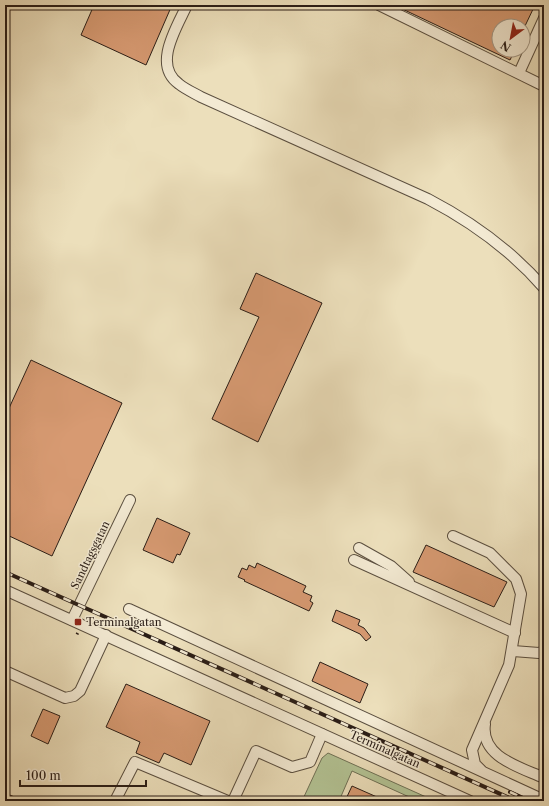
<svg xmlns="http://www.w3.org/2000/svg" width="549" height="806" font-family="'Libre Caslon Text',serif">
	<rect width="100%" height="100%" fill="#ecdfbb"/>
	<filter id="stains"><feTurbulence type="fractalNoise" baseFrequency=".005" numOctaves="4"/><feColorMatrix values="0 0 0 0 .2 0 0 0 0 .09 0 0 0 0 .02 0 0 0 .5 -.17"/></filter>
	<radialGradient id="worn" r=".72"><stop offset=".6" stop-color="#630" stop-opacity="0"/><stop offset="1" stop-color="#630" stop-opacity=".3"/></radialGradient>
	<polygon fill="#b3c394" stroke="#6e7055" points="328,753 435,801 418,801 352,771 339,801 302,801 322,758"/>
	<g fill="#d79a72" stroke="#2a1d16">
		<polygon points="94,5 172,5 146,65 81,35"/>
		<polygon points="394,5 535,5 525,26 499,26 499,50 515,50 510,60"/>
		<polygon points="256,273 322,303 258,442 212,419 259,317 240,309"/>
		<polygon points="31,360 122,403 52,556 5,534 5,417"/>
		<polygon points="157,518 190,533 180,555 177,554 173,563 143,550"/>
		<polygon points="426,545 507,582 494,607 413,572"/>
		<polygon points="257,563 306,586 303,592 312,596 310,601 313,603 309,611 244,581 245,580 238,577 242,568 247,570 249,565 255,568"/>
		<polygon points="336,610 360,620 358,625 364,628 371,637 366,641 360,634 332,621"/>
		<polygon points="320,662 368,684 360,703 312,681"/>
		<polygon points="126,684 210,721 191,765 164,753 159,763 136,753 140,742 106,727"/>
		<polygon points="43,709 60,716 48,744 31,736"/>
		<polygon points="352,786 386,801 345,801"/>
		<polygon points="5,793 24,801 5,801"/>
	</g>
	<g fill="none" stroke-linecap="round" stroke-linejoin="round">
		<g stroke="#5a4e3f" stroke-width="12">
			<g id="minor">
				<path d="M187 5C177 27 152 65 179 84 185 89 194 93 201 97L428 199C472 222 511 250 544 288"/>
				<polyline points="379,5 544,86"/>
				<polyline points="519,73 544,18"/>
				<polyline points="453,536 490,553 516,579 521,594 509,665 472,750 475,764 481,770"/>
				<polyline points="359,548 391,566 409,582"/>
				<polyline points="354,560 515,633"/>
				<polyline points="5,590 470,801"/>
				<polyline points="129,609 544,800"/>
				<polyline points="72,620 130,500"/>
				<polyline points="513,651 539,653 544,651"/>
				<polyline points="5,671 65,698 74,696 80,691 106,635"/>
				<path d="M485 724C480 757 520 767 544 778"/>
				<polyline points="115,801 135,762 228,801"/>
				<polyline points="233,801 256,751 292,767 310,762 322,734"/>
			</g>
		</g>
		<polyline stroke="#2a1d16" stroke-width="1.5" stroke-dasharray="3 2" stroke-linecap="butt" points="76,633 80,635"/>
		<use href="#minor" stroke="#f3ead3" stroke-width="10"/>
		<g stroke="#2a1d16" stroke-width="4">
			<g id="rail">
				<polyline points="5,572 516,801"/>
				<polyline points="510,792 529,801"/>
			</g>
		</g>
		<use href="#rail" stroke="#f3ead3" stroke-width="2.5" stroke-dasharray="8" stroke-linecap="butt"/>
	</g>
	<rect fill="#8f2418" stroke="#f3ead3" stroke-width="1.5" x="74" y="618" width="8" height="8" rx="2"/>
	<g text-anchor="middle" stroke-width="3" stroke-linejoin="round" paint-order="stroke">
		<g font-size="11" fill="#2a1d16" stroke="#f3ead3">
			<text transform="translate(90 555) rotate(-64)" y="4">Sandtagsgatan</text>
			<text transform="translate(385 749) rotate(24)" y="4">Terminalgatan</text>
		</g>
		<g font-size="11" fill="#2a1d16" stroke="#f3ead3" text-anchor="start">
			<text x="86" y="626">Terminalgatan</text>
		</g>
	</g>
	<rect width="549" height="806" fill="none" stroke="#ecdfbb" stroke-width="20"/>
	<rect x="6" y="6" width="537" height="794" fill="none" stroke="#2a1d16" stroke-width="2"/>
	<rect x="10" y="10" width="529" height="786" fill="none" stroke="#2a1d16"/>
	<g transform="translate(511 38) rotate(212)"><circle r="19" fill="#f3ead3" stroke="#a39887"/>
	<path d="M0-3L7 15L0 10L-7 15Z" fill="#8f2418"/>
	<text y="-6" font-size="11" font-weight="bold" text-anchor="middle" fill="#2a1d16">N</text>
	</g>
	<path d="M20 780v6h126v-6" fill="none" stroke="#2a1d16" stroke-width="2"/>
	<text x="26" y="780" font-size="12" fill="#2a1d16" stroke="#f3ead3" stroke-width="3" paint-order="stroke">100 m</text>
	<rect width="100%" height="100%" filter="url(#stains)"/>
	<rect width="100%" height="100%" fill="url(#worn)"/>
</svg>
